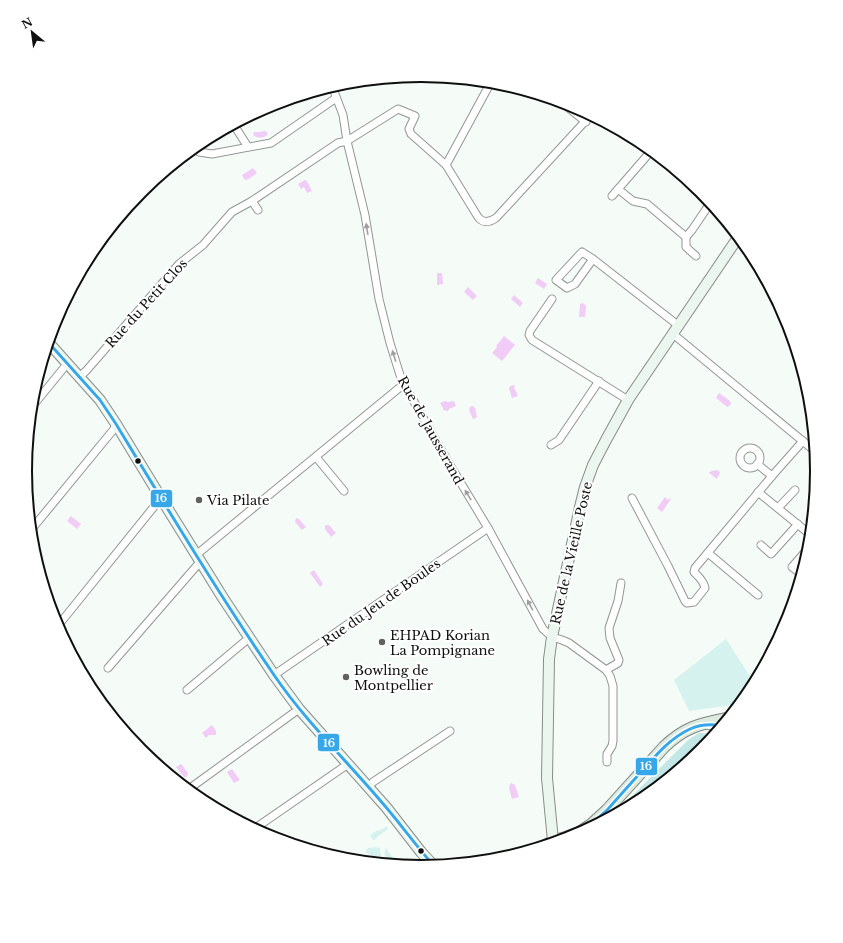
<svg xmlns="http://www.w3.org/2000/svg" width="843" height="943" font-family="'Libre Baskerville',serif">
	<rect width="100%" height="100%" fill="#f5fcf7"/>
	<g fill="#d5f2ef">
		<polygon points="814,507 812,528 804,520"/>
		<polygon points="726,639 755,684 751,692 741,704 689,711 674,680"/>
		<polygon points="387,826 388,829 377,837 377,838 374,840 373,840 370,835 378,830 379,831"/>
		<polygon points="376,847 380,848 380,852 383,860 376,860 372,856 365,852 368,848"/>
		<path d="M386 848 398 865C390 864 381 857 386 848Z"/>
	</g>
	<g fill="#c3e7e7">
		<polygon points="699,733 717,734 702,752 642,801 611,817 688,740"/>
		<path d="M168 766 214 808C194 797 181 784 165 768Z"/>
	</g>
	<g fill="#f1ccf6">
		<path d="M265 131 267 132 268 134C264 139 257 138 253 135L254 132H259Z"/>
		<polygon points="253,168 257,173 247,180 244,179 242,175"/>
		<polygon points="305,180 307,181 312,191 307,193 304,187 301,189 298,184"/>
		<polygon points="437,273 442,273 443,284 437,285"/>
		<polygon points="538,278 547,284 544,289 535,283"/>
		<polygon points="468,287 477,296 473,300 464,292"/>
		<polygon points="514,295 523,303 520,307 511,299"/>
		<polygon points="583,303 586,306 585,317 579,317 580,304"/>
		<polygon points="504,336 515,345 502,361 492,353 497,347 496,346"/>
		<polygon points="514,385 515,386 514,387 518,396 512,398 509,389 510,386"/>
		<polygon points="719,393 730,401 731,404 728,407 726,406 716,398"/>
		<polygon points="445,401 448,402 454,401 456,406 449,409 448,411 443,410 443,408 440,403"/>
		<polygon points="473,406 475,408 477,417 474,419 473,419 469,410 470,407"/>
		<polygon points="716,470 719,471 720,473 717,479 709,473 709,472"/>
		<polygon points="665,497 668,500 670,498 671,499 662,512 657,508"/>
		<polygon points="71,516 81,524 77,529 67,521"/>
		<polygon points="296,518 299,519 306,527 302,530 295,522"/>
		<polygon points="326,525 329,525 336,533 331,537 325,529 325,526"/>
		<polygon points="314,570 323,584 320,587 310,573"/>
		<polygon points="212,725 216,731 216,735 209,735 206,738 202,733"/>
		<polygon points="138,748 165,768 184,787 141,752"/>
		<polygon points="181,764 188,773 187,777 184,777 176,767"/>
		<polygon points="232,769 240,780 234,783 227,772"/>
		<path d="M511 783 515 785 519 797 512 799C511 794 507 787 511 783Z"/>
	</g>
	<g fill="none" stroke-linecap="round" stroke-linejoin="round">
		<g stroke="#939693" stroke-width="9">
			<g id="street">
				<polyline points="332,86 343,115 347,141 365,215 379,299 390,343 400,375 404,384 447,460 488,528 543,629 552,637 562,640 569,643 606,670 610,676 613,686 613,741 612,746 607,754 607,762"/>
				<polyline points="560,101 586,122"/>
				<polyline points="234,125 248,147"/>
				<polyline points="195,147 199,152 212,154 271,143 336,98"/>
				<polyline points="446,165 491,82"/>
				<polyline points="618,189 633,201 647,204 686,237 692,230 711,202"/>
				<polyline points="612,196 652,150"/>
				<polyline points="252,201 258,210"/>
				<polyline points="686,237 686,247 696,256"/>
				<polyline points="593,259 575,284 567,288 556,280 582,252 593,259 679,326"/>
				<polyline points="552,299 530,331 529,335 532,340 628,400"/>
				<polyline points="673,334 816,452"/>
				<path d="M79 377 86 371 179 264 203 245 232 212 252 201 338 143 347 141 398 109 415 116 409 129 411 134 446 165 478 217C483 224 490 222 496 218L591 115"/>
				<polyline points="31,408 67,364"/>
				<polyline points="551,445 559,440 599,381"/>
				<circle cx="750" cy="458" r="10"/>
				<polyline points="316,457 344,491"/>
				<polyline points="757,464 772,476"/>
				<polyline points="758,492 812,536"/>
				<path d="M632 498 668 566 685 601 687 603 694 602 705 588C704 581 698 576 694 572L695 568 772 476 803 441"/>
				<polyline points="778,508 795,490"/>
				<polyline points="31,530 114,429 116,424"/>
				<polyline points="761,545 771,554 798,524"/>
				<polyline points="708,553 758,595"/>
				<polyline points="196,555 404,384"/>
				<polyline points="802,575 792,567 811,545"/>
				<polyline points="57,627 161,498"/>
				<polyline points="108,668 200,562"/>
				<polyline points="606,670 618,663 619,660 610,638 609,628 618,601 621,583"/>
				<polyline points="274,675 488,528"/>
				<polyline points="187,690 249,638"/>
				<polyline points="193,786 299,709"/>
				<polyline points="368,788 373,782 450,731"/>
				<polyline points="254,829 348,764"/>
			</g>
		</g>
		<g stroke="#898c8a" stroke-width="12">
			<g id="secondary">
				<polyline points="48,342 100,400 116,424 161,498 223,598 274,675 299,709 386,807 421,852 435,867"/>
				<polyline points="707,724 718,725 723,726"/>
				<polyline points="553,841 547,778 549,659 552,637 580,507 585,487 593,465 606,440 628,400 739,236"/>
			</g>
		</g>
		<g stroke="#808381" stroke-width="13">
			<g id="primary">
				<path d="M583 832 607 810 664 747C686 726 700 724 729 718"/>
				<polyline points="541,848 553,841 564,838 580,832 589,826"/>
			</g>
		</g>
		<use href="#street" stroke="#fefffe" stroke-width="7"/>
		<use href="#secondary" stroke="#ebf6ef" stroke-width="10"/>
		<use href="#primary" stroke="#dbecdf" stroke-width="11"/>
		<g stroke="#fff" stroke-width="6">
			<g id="bus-1">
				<path d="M48 342 100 400 116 424C167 508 218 593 274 675 306 722 348 762 385 806 402 826 417 847 435 867"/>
				<path d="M583 832C591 824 600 817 608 809 616 800 624 791 632 782 650 763 666 740 690 729 701 724 712 724 723 726"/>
			</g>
		</g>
		<use href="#bus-1" stroke="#36a7e9" stroke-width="3"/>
	</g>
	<defs><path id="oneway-solid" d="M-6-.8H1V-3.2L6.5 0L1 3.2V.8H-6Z"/></defs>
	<g fill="#9e9f9e">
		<use href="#oneway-solid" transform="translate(367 229) rotate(-99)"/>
		<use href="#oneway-solid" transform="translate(394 356) rotate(-107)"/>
		<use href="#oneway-solid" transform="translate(468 495) rotate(-121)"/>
		<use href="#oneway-solid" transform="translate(530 605) rotate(-118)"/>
	</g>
	<g fill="#0f0f0f" stroke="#fff" stroke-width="1.5">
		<circle cx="138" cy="461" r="3.5"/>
		<circle cx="421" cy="851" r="3.5"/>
	</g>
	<g fill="#606260" stroke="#fff" stroke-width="1.5">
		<circle cx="199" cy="500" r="4"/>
		<circle cx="382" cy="642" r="4"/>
		<circle cx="346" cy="677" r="4"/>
	</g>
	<g text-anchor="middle" stroke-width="4" stroke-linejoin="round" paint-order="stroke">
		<g font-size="13" fill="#0f0f0f" stroke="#fff">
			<text transform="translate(146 303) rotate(-48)" y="5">Rue du Petit Clos</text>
			<text transform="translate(431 430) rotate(61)" y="5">Rue de Jausserand</text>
			<text transform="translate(571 553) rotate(-77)" y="5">Rue de la Vieille Poste</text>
			<text transform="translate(381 602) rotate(-35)" y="5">Rue du Jeu de Boules</text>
		</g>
		<g font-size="13" fill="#0f0f0f" stroke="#fff" text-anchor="start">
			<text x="207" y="505">Via Pilate</text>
			<text x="390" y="640">EHPAD Korian<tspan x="390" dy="15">La Pompignane</tspan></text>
			<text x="354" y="675">Bowling de<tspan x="354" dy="15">Montpellier</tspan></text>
		</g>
	</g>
	<path d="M0 0H843V943H0ZM32 471a389 389 0 1 1 778 0a389 389 0 1 1-778 0Z" fill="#fff" fill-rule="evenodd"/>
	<path fill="none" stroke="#0f0f0f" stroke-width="2" d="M32 471a389 389 0 1 1 778 0a389 389 0 1 1-778 0Z"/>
	<g stroke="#fff" stroke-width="1.5">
		<rect x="150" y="489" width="23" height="19" rx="4" fill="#36a7e9"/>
		<rect x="317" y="733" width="23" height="19" rx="4" fill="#36a7e9"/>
		<rect x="635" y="757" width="23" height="19" rx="4" fill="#36a7e9"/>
	</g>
	<g font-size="11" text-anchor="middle" font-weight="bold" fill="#fff">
		<text x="161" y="502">16</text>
		<text x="329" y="747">16</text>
		<text x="646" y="770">16</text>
	</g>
	<g transform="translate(32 32) rotate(331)" stroke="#ffffff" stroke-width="3" paint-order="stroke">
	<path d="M0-3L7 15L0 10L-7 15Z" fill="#0f0f0f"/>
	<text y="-6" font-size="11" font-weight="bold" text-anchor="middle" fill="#0f0f0f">N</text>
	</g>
</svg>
